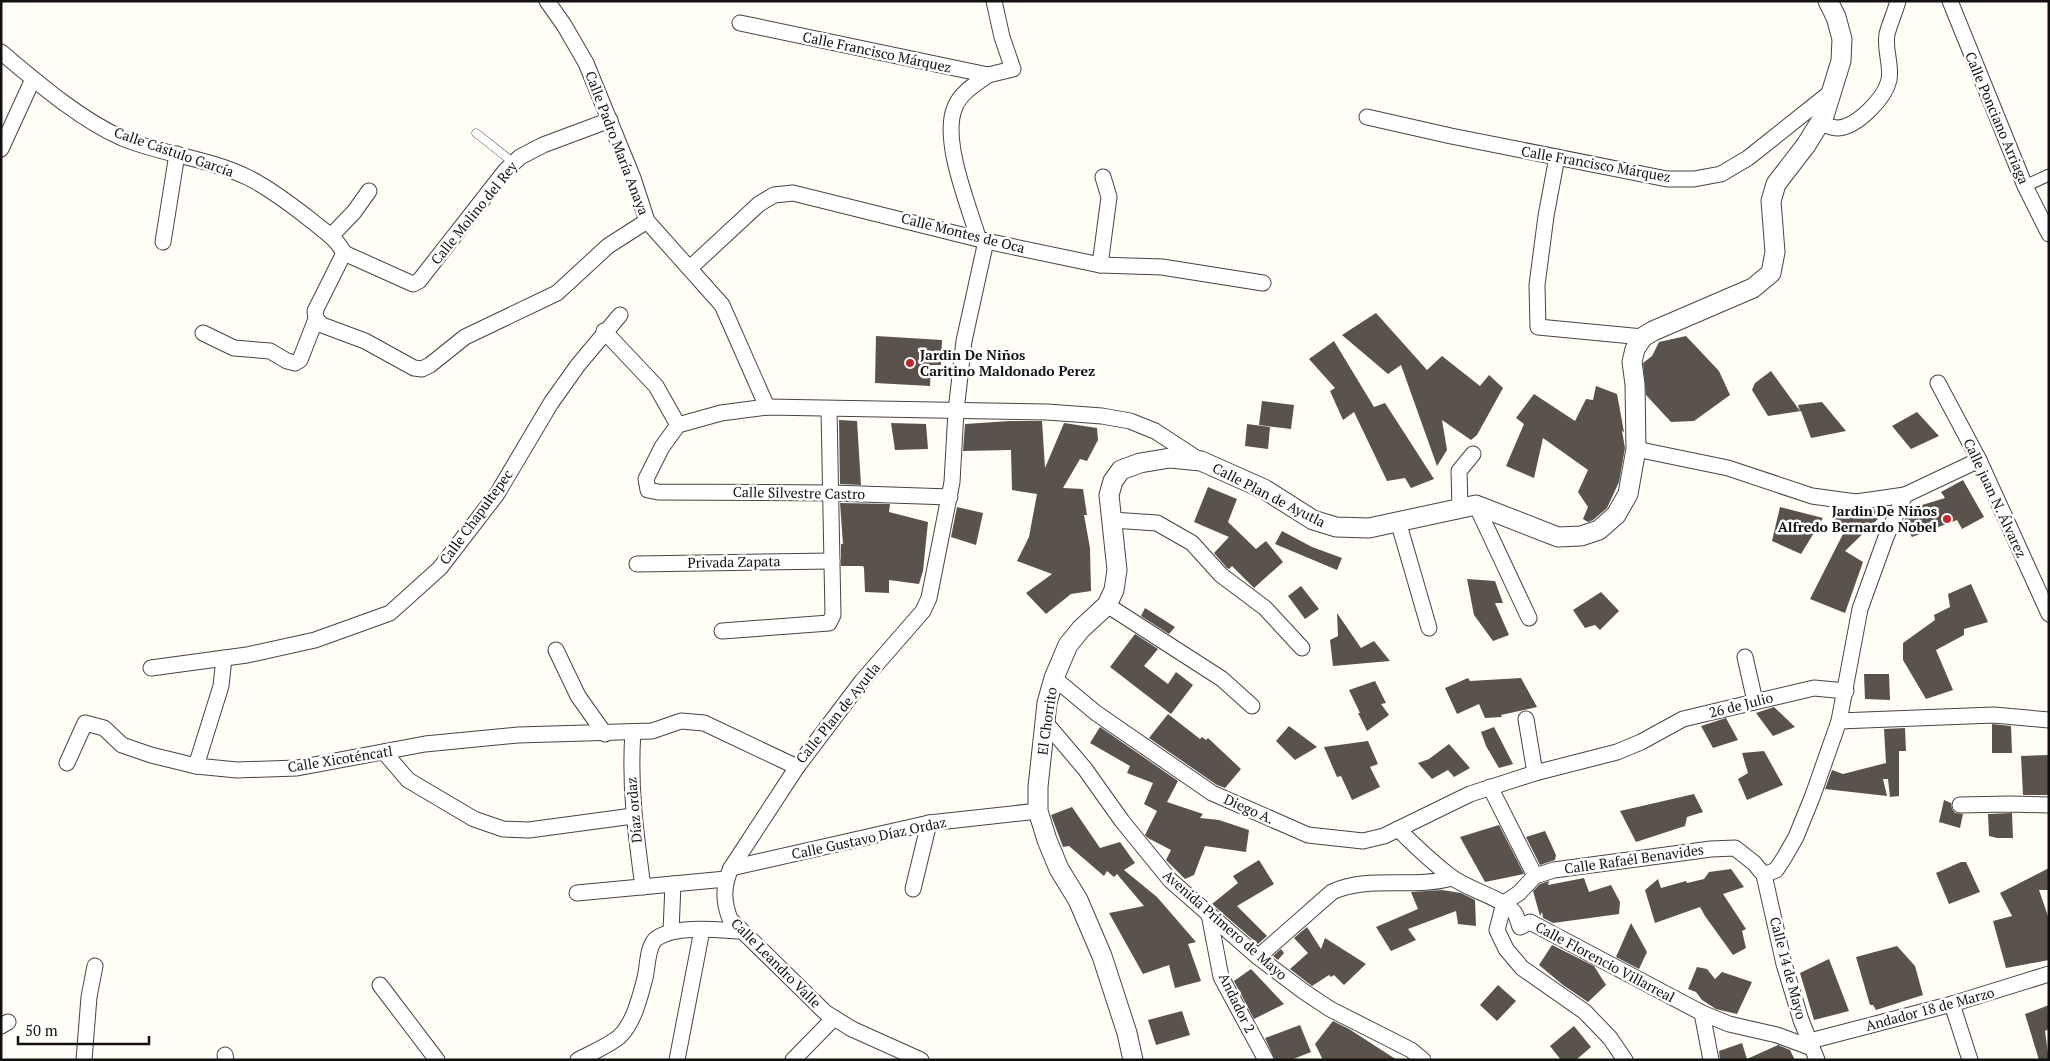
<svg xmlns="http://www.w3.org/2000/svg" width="2050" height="1061" font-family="'PT Serif',serif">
	<rect width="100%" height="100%" fill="#fffdf5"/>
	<g fill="#5a524d">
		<polygon points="1376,313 1427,370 1442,356 1480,386 1489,375 1503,388 1477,435 1471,440 1442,420 1447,450 1437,466 1401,365 1388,374 1342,335"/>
		<polygon points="876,336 942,340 941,365 931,365 930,386 875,383"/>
		<polygon points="1686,336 1719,371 1730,395 1694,421 1671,422 1646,395 1643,363 1652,356 1659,342"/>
		<polygon points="1334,341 1374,407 1385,403 1434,479 1411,488 1405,478 1387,481 1354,412 1343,420 1330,391 1335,388 1309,359"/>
		<polygon points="1771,371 1800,411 1798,405 1822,402 1846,431 1811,438 1801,411 1768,416 1752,390 1755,383"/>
		<polygon points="1596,386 1617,394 1624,432 1622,431 1625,448 1619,482 1607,508 1593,520 1588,522 1583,519 1588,507 1578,492 1588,470 1543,438 1534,478 1506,466 1524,424 1516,418 1534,394 1575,421 1586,399 1593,400"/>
		<polygon points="1262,401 1294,405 1291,429 1259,425"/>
		<polygon points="1917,412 1939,436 1911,449 1892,426"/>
		<polygon points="839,420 857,421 861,485 840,484"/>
		<polygon points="1010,421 1042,421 1045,468 1064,423 1097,428 1098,440 1087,461 1080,459 1063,488 1083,489 1087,515 1084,515 1090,548 1091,591 1071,594 1046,614 1026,593 1052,574 1017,561 1029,537 1037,494 1012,490 1011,450 963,451 965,424"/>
		<polygon points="891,423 926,424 928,449 895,450"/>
		<polygon points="1247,424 1270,427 1268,449 1245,446"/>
		<polygon points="1963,480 1984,517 1962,529 1957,520 1912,537 1903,523 1909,509 1945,498 1941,492"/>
		<polygon points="1208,487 1237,499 1228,522 1256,549 1266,541 1283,562 1254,588 1232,566 1229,569 1227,568 1214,553 1229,537 1194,522"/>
		<polygon points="840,503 890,504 889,512 928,522 923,571 919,584 889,580 889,593 865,592 864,568 863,566 841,566 841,544 843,544"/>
		<polygon points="957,507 983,513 976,545 951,537"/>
		<polygon points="1780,507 1823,518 1801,554 1772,541"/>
		<polygon points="1874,509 1881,516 1845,551 1863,562 1845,613 1810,599 1843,534 1833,519 1853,511"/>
		<polygon points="1282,531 1312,547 1342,558 1337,570 1275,544"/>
		<polygon points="1467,579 1495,581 1503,603 1495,603 1509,635 1493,641 1474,615"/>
		<polygon points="1971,584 1988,622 1964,629 1964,635 1936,650 1953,690 1926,699 1903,660 1903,643 1935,620 1934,615 1950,607 1948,594"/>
		<polygon points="1301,586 1319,609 1305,619 1288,596"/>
		<polygon points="1601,592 1619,611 1600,630 1595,625 1585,628 1573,610"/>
		<polygon points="1145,608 1175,627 1169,634 1141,616"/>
		<polygon points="1337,613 1361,648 1374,641 1390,661 1333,666 1330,640 1338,636"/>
		<polygon points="1135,634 1158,649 1144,666 1168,684 1176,672 1193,685 1171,714 1110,667"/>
		<polygon points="1864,674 1889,674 1890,700 1865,699"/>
		<polygon points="1468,678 1470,681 1521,678 1537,707 1501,715 1502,717 1485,718 1479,704 1457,714 1445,688"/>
		<polygon points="1375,681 1386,703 1381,704 1389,715 1367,731 1358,713 1360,713 1349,690"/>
		<polygon points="1774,707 1795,727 1773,736 1756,713"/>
		<polygon points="1168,714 1200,739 1202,737 1206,740 1208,738 1241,769 1225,788 1217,785 1149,738"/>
		<polygon points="1726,718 1738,740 1713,748 1701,726"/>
		<polygon points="1992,724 2011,726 2012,753 1992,753"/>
		<polygon points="1289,726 1317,747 1295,760 1276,741"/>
		<polygon points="1100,727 1178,781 1167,802 1203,814 1200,818 1219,820 1249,830 1246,852 1205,846 1194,875 1185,879 1166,860 1171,850 1148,838 1145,835 1157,811 1144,804 1153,783 1127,773 1130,766 1090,743"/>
		<polygon points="1494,727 1513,764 1499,768 1486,746 1481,732"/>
		<polygon points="1905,728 1906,751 1899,751 1899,796 1890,797 1888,779 1883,779 1887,796 1825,789 1832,770 1843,774 1886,763 1884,729"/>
		<polygon points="1368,741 1378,764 1370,767 1380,787 1352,800 1341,776 1337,777 1324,747"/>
		<polygon points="1449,744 1470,768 1454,777 1448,770 1432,779 1418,763 1429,759"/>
		<polygon points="1764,751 1783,785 1747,800 1738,779 1748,773 1742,753"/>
		<polygon points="2049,755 2049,795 2023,795 2021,756"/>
		<polygon points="1694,794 1703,812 1687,817 1685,826 1636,842 1620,811"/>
		<polygon points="1944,800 1951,803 1952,809 1955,813 1963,814 1960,828 1939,822"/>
		<polygon points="1072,807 1100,848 1120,842 1135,863 1124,870 1157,897 1196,942 1188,944 1201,981 1175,988 1169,965 1143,974 1109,913 1144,906 1117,874 1114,877 1107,871 1104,876 1069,846 1063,847 1051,815"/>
		<polygon points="2012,813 2013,838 1997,838 1989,836 1988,814"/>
		<polygon points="1499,825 1524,874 1485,882 1460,837"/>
		<polygon points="1545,831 1556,855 1555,860 1540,865 1526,837"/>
		<polygon points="1259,860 1274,884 1237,906 1267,936 1258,944 1212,904 1238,883 1233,876"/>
		<polygon points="1961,862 1966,862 1980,892 1949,904 1936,873"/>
		<polygon points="2049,868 2049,890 2039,890 2049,919 2049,960 2006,968 1993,921 2012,916 2000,893"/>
		<polygon points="1731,869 1744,887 1723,894 1746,929 1742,931 1746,948 1733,955 1705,916 1700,907 1655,923 1645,890 1658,879 1661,888 1686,881 1687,883 1704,879 1709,872"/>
		<polygon points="1584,878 1589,892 1611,885 1620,902 1619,914 1553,923 1543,918 1542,912 1540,916 1533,891 1540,884 1549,881 1548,885"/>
		<polygon points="1442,890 1461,893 1475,900 1476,926 1458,924 1456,911 1408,929 1416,940 1391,951 1376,927 1418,909 1411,892"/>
		<polygon points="1631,923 1647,952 1639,969 1616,957"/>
		<polygon points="1307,927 1321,949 1325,938 1366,964 1344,985 1334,975 1331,977 1329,975 1312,986 1290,969 1308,953 1294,938"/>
		<polygon points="1552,945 1594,966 1606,985 1588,1002 1563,985 1539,965"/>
		<polygon points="1897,946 1915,966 1923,995 1876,1010 1873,1005 1870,1005 1856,957"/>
		<polygon points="1281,949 1284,953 1278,960 1273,956"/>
		<polygon points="1829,959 1849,1011 1814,1020 1800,973"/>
		<polygon points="1697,967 1707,969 1715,979 1722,972 1752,982 1737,1014 1716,1009 1702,1000 1696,992 1688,989"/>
		<polygon points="1251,969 1284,1004 1254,1019 1234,981"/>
		<polygon points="1498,985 1516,1001 1497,1021 1480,1005"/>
		<polygon points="2049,1005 2049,1029 2045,1031 2049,1060 2039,1060 2025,1014"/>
		<polygon points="1182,1011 1190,1035 1156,1045 1148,1020"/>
		<polygon points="1333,1021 1349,1029 1397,1060 1323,1060 1315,1044"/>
		<polygon points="1300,1025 1311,1052 1291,1060 1275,1060 1265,1038"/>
		<polygon points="1574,1026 1591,1047 1576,1060 1561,1060 1550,1046"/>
		<polygon points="1742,1043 1747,1059 1778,1045 1790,1050 1795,1060 1720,1060 1719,1051"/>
	</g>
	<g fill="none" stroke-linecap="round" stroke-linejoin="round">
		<g stroke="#444" stroke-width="9">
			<polyline id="service" points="476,133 514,163"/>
		</g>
		<g stroke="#444" stroke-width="13">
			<polyline id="pedestrian" points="2025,186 2049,175"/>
		</g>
		<g stroke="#444" stroke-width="17">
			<g id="minor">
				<polyline points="547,1 564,25 586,63 633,178 647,221 722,305 767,407"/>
				<polyline points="1950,1 2025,186 2049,234"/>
				<polyline points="740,23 988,75 1013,69 1002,37 994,1"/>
				<path d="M1 52C37 82 79 119 122 138 163 155 209 158 249 178 271 189 293 206 312 221 324 231 337 239 344 253"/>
				<polyline points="1367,117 1451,136 1667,179 1694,179 1721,174 1748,158 1831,92"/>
				<path d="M1819 123C1825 125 1832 128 1838 128 1857 127 1885 98 1889 80 1892 64 1884 50 1887 34 1890 23 1895 12 1898 1"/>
				<polyline points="1,149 33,79"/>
				<polyline points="1557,157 1546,216 1537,285 1538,327 1643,337"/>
				<polyline points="331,236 354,212 369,191"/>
				<path d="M978 237C968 204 941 139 955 107 961 92 976 84 988 75"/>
				<polyline points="163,242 177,154"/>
				<polyline points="344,253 413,284 419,281 505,171 520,157 543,145 610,120"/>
				<polyline points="1100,265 1109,197 1103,177"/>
				<polyline points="690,268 759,204 774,195 793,193 986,241 1100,265 1162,267 1263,283"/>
				<polyline points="316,319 322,325 365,341 414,368 422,369 430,365 465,337 557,293 608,246 647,221"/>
				<polyline points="604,331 656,386 678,425"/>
				<polyline points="203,333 234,348 270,351 287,361 295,363 300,360 316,319 315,311 344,253"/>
				<polyline points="1938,383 1979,460 2049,614"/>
				<polyline points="1636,449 1728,468 1812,496 1856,502 1905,495"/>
				<polyline points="950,497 832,493 658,492 648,490 646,479 662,447 678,425 721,413 767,407 1047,412 1102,416 1130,421 1155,431 1201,461"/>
				<polyline points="1476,505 1529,618"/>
				<polyline points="1460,508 1459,471 1473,454"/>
				<polyline points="1112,520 1157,523 1192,543 1221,575 1265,608 1302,648"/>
				<polyline points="1398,521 1429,628"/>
				<polyline points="637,564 832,561"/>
				<polyline points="1107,605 1222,679 1252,706"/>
				<polyline points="722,631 829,623 833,615 829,409"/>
				<polyline points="556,650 578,696 605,734"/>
				<polyline points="1745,657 1755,701"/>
				<polyline points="151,668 247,655 315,640 390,613 440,568 497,494 551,403 578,365 620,315"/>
				<polyline points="1054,678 1096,713 1212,793 1308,835 1363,841 1384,836 1470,794 1535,773 1617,752 1641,742 1683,719 1814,688 1846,691"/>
				<polyline points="1526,719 1535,773"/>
				<polyline points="1839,721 1994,715 2049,720"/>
				<polyline points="1046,723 1085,769 1122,821 1170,880 1258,957 1303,991 1330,1009 1411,1050 1423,1060"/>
				<path d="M633 732C629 785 636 835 643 887"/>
				<polyline points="384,752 408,780 474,819 503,829 529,830 633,816"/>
				<polyline points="67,763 85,723 104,728 122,745 151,755 196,766 237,770 297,768 425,744 518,735 652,731 681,721 704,723 797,767"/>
				<polyline points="196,766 221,686 224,658"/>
				<polyline points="1490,787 1535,876"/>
				<polyline points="1960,805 2009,804 2049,805"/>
				<path d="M1398 829C1415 846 1432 862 1450 876 1468 890 1501 897 1514 912 1517 916 1518 922 1520 927L1530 922 1702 1013 1729 1024 1777 1035 1812 1048"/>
				<polyline points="731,868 929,823 1038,811"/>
				<polyline points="1764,875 1776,870 1784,858 1796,837 1813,795 1839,721 1860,609 1886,537 1905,495 1979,460"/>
				<polyline points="913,889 929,823"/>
				<polyline points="577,893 726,879"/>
				<polyline points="1209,914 1221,977 1266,1060"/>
				<polyline points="671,932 673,884"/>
				<path d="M1258 957 1332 892C1369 875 1413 889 1452 878"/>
				<polyline points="380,985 437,1060"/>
				<polyline points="1952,1004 1970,1060"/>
				<polyline points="1702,1013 1711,1060"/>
				<polyline points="1,1026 8,1022"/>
				<polyline points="1810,1041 1952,1004 2049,974"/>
				<polyline points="225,1055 226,1060"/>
				<polyline points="84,1060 89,997 95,966"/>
				<path d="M578 1060C591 1053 608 1046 619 1037 634 1023 640 997 645 978 648 966 647 945 657 938 676 925 719 930 741 931"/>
				<polyline points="677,1060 702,930"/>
				<polyline points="793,1060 834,1018"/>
				<path d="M921 1060 852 1029 826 1013 730 919C723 901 723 886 731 868L797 767 862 681 923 611 929 598 952 482 956 411 964 341 986 241"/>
				<polyline points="1625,1060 1610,1038 1585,1012 1522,968 1506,949 1497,930 1504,903 1519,893 1535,876 1554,870 1711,849 1735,848 1754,863 1764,875 1784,964 1801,1020 1817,1060"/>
			</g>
		</g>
		<g stroke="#444" stroke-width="21">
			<polyline id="tertiary" points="1133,1060 1127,1033 1102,956 1078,900 1059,869 1047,840 1038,811 1038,787 1047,703 1054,678 1068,645 1081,629 1107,605 1114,590 1117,570 1109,495 1113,481 1121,470 1140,463 1170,458 1201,461 1264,489 1313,520 1336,527 1369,528 1476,505 1558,537 1581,536 1599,530 1616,515 1628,494 1636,449 1635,384 1632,362 1635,349 1643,337 1653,331 1753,288 1771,273 1775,252 1771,201 1776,184 1806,145 1824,116 1841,61 1842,39 1836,17 1828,1"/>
		</g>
		<use href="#service" stroke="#fff" stroke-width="8"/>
		<use href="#pedestrian" stroke="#fff" stroke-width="11"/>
		<use href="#minor" stroke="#fff" stroke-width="15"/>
		<use href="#tertiary" stroke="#fff" stroke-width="19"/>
	</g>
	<g fill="#c4262e" stroke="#fff" stroke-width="2">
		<circle cx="910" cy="363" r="5"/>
		<circle cx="1947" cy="519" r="5"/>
	</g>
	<g text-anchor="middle" stroke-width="5" stroke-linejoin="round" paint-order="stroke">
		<g font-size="14" fill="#111" stroke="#fff">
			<text transform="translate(877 52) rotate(12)" y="5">Calle Francisco Márquez</text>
			<text transform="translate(1997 118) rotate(67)" y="5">Calle Ponciano Arriaga</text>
			<text transform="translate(617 143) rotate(69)" y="5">Calle Padro María Anaya</text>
			<text transform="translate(174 152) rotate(19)" y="5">Calle Cástulo García</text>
			<text transform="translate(1596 164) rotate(10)" y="5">Calle Francisco Márquez</text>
			<text transform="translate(474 213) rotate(-51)" y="5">Calle Molino del Rey</text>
			<text transform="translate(963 233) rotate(14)" y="5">Calle Montes de Oca</text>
			<text transform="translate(799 493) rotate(1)" y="5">Calle Silvestre Castro</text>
			<text transform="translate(1269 495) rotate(27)" y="5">Calle Plan de Ayutla</text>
			<text transform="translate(1995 498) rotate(65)" y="5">Calle juan N. Álvarez</text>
			<text transform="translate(476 517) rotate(-54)" y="5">Calle Chapultepec</text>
			<text transform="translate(734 562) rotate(-1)" y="5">Privada Zapata</text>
			<text transform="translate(1741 705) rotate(-14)" y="5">26 de Julio</text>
			<text transform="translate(838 713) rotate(-51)" y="5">Calle Plan de Ayutla</text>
			<text transform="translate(1047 721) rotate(-82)" y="5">El Chorrito</text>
			<text transform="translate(340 759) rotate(-9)" y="5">Calle Xicoténcatl</text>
			<text transform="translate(1249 809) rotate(24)" y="5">Diego A.</text>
			<text transform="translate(634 810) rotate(-95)" y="5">Díaz ordaz</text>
			<text transform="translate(869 838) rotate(-12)" y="5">Calle Gustavo Díaz Ordaz</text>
			<text transform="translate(1634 859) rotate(-8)" y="5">Calle Rafaél Benavides</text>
			<text transform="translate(1225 925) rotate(41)" y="5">Avenida Primero de Mayo</text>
			<text transform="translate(1605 962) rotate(28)" y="5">Calle Florencio Villarreal</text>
			<text transform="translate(776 963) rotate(45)" y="5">Calle Leandro Valle</text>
			<text transform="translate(1788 968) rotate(75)" y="5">Calle 14 de Mayo</text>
			<text transform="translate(1237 1003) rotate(64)" y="5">Andador 2</text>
			<text transform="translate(1930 1009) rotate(-15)" y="5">Andador 18 de Marzo</text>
		</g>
		<g font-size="14" font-weight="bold" fill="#111" stroke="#fff" text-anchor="start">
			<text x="920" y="360">Jardin De Niños<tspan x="920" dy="16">Caritino Maldonado Perez</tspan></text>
			<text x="1937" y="516" text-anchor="end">Jardin De Niños<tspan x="1937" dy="16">Alfredo Bernardo Nobel</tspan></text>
		</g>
	</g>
	<rect width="2050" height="1061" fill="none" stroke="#111111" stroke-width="5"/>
	<path d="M18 1036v8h131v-8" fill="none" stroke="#111111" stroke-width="2.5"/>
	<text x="25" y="1036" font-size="15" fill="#111111" stroke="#ffffff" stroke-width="4" paint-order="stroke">50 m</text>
</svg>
